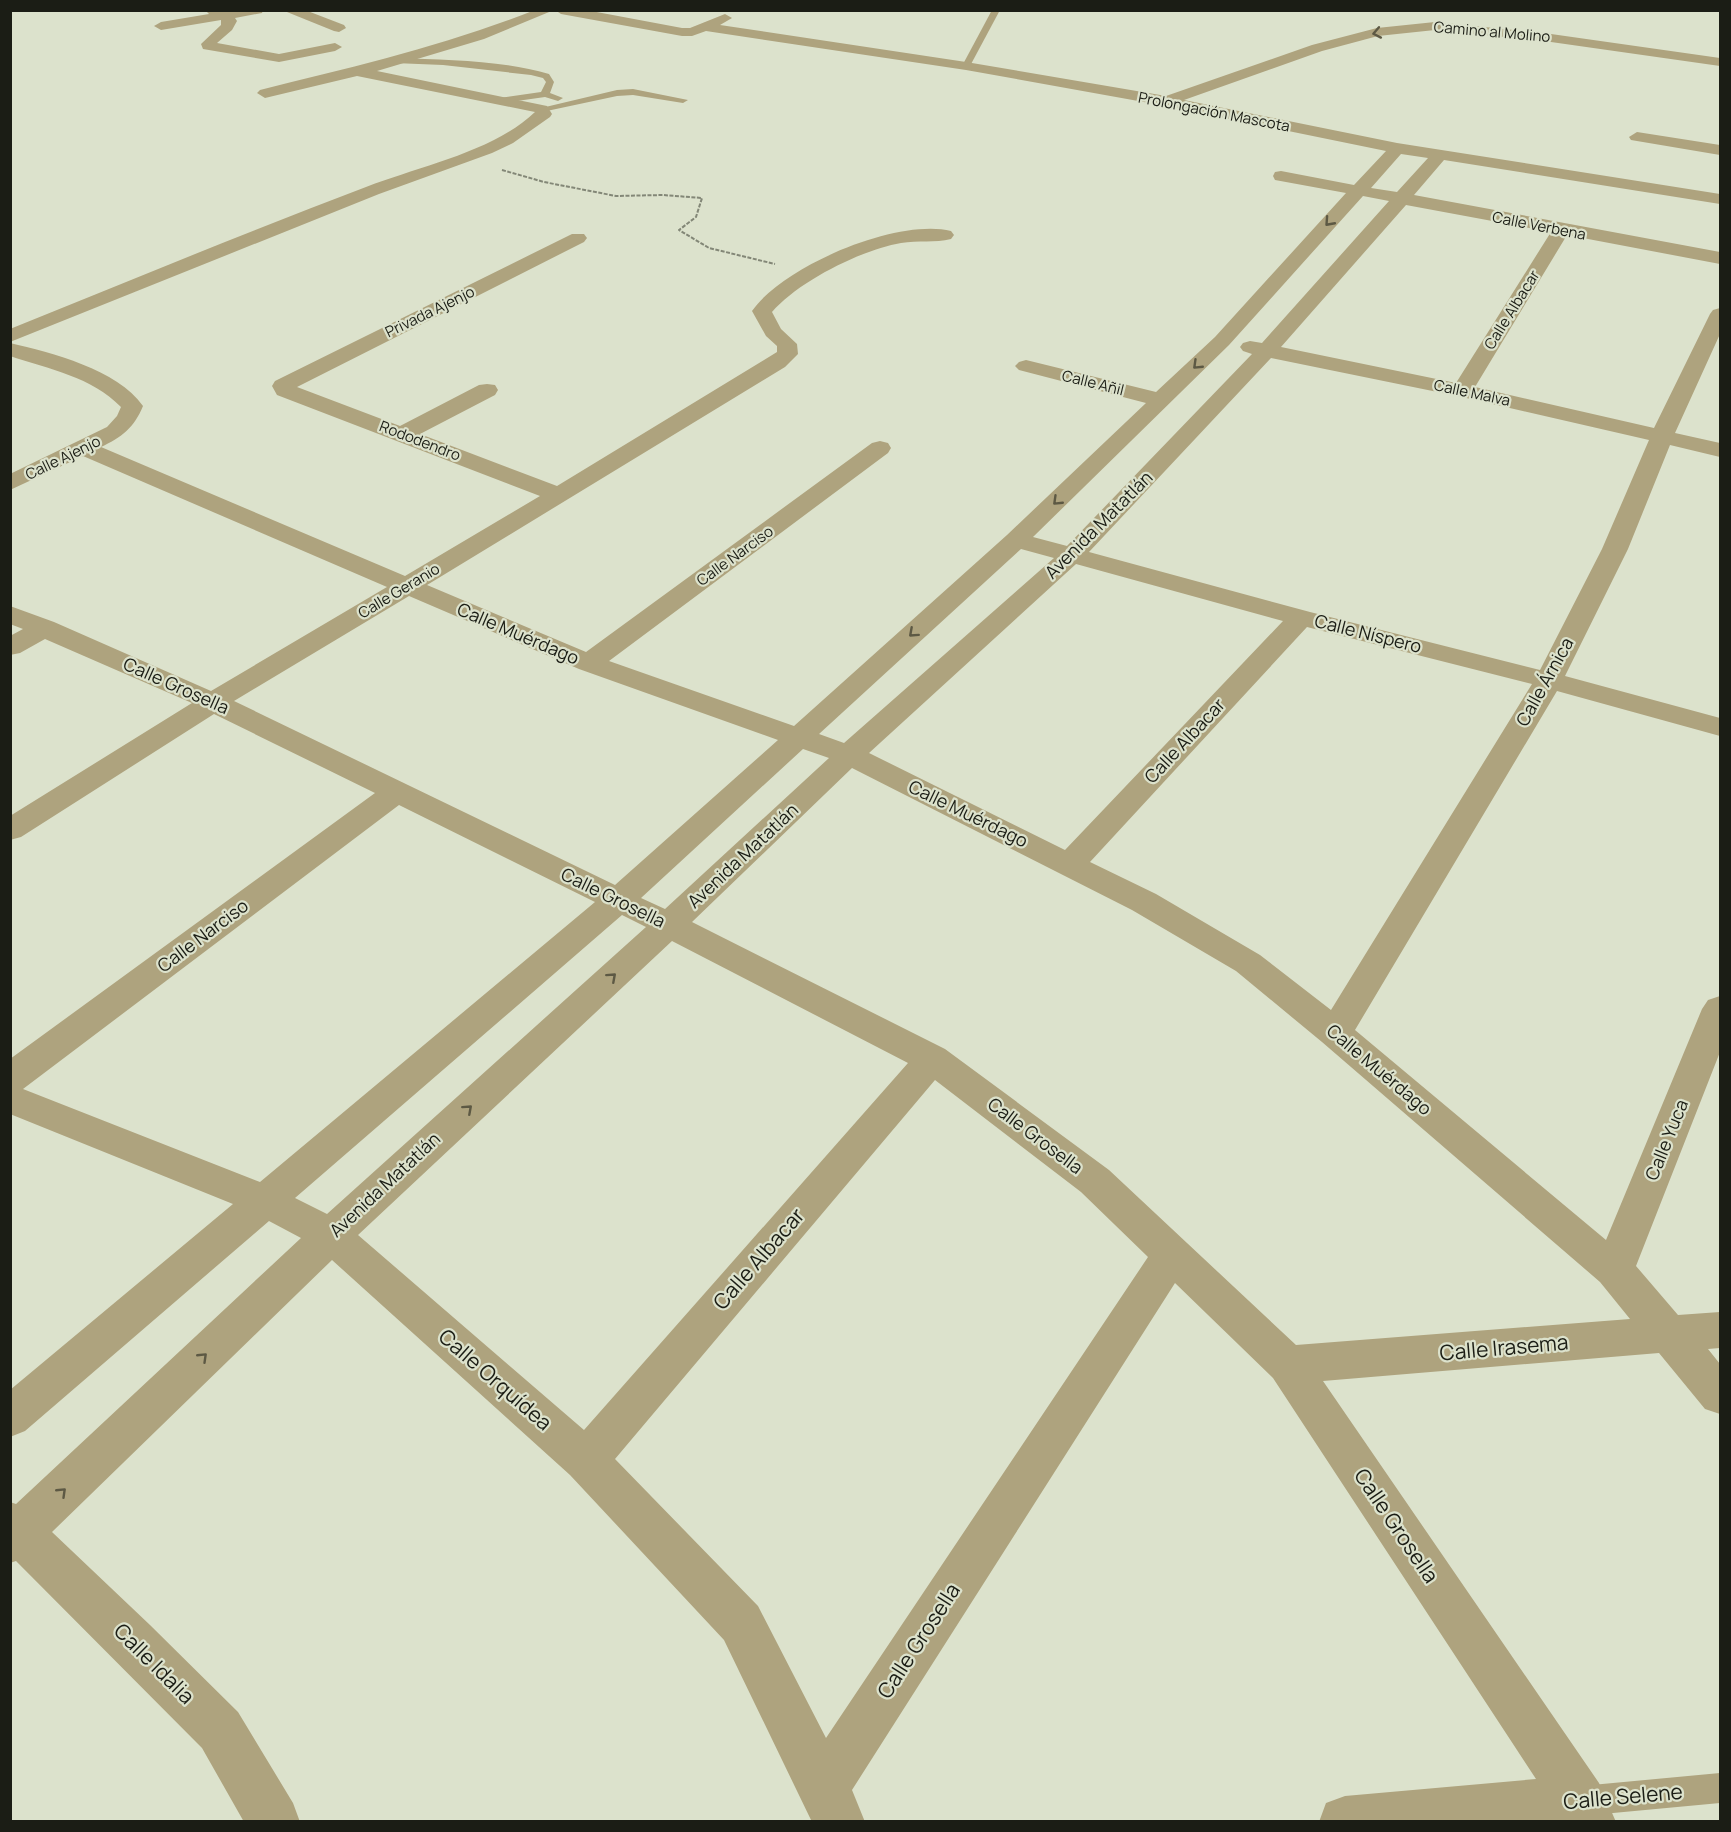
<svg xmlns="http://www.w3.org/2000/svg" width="1731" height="1832" font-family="Manrope,sans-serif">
	<rect width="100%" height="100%" fill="#dce2cc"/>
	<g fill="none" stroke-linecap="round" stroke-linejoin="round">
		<polyline stroke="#838777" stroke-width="2" stroke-dasharray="4 1.5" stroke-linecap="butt" points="502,170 544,182 616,196 663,195 702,198 696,217 679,230 709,248 775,264"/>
		<g fill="#aea37e" fill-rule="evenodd">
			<polygon points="992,10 1000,10 970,66 963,68 962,66"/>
			<path d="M397 58C447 60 501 60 549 74L554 82 550 93 563 98 558 101 545 97 502 103 499 102V98L541 92 546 82 543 78 531 75 443 65 394 63V59Z"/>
			<polygon points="633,89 688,100 683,103 633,95 617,96 542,112 537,109 617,90"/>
			<polygon points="1720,1773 1720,1803 1581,1816 1570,1812 1566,1801 1570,1790 1581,1786"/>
		</g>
		<g fill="#aea37e" fill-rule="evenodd">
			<polygon points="205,10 263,10 262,13 235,18 237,21 232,30 217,43 279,54 335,43 342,47 335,51 279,62 203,49 201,44 221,25 221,20 161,30 154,26 161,22 209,14"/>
			<polygon points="282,10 305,10 344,25 346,28 339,32 334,31"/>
			<path d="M535 10H554L484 39 377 71 547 106 552 114 550 117 513 143 492 153 379 194 10 342V329C129 281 247 232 366 187 420 166 493 152 535 112L357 76 265 98 257 93 260 90C353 67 445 46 535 10Z"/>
			<path d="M555 10H586L682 28H690L725 14 732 18 720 25 966 62 1166 96 1312 45 1377 28 1435 22 1544 33 1720 58V66L1544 41 1435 30 1378 36 1322 51 1184 100 1397 143 1720 194V204L1444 160 1414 195 1720 252V264L1567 235 1475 387 1654 428 1710 314 1713 310 1720 308V334L1675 433 1720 443V457L1670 445 1628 549 1565 676 1720 718V736L1557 691 1355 1030 1606 1240 1702 1009 1708 1000 1720 996V1052L1636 1266 1678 1315 1720 1312V1348L1708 1349 1720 1364V1414L1705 1409 1659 1353 1323 1381 1599 1783 1616 1822H1319L1326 1803 1345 1796 1536 1779 1273 1378 1175 1283 852 1790 865 1822H812L724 1640 570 1475 332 1260 52 1532 150 1625 238 1712 293 1803 300 1822H244L202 1748 16 1561 10 1563V1502L16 1504 301 1238 269 1221 25 1431 10 1437V1390L233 1204 10 1114V1059L375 793 214 714 21 837 10 840V816L192 703 45 639 20 653 10 655V636L23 629 10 624V606L54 622 211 691 387 587 83 456 10 490V474L107 427 117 416 121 407C92 377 49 369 10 356V343C52 353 117 369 143 406 134 428 122 437 101 447L405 576 540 496 277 395 272 386 275 381 572 234H584L587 238 584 242 297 387 400 426 479 385 487 384 495 385 498 390 495 395 420 434 557 486 777 352V346L766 336 752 311C783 266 897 218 951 231L954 235 951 239C935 243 918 240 901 243 861 250 799 281 772 312L781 329 797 344 798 354 785 367 427 585 586 652 872 443 880 441 888 443 891 448 888 453 609 661 794 726 1007 535 1146 403 1019 370 1015 366 1019 362 1026 360 1156 392 1215 337 1346 193 1275 180 1273 176 1275 172 1281 171 1354 185 1386 151 1166 106 966 70 706 31 692 36H682L561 14ZM1401 154 1428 158 1397 192 1371 188ZM1363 196 1389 201 1262 343 1250 341 1243 343 1240 347 1243 351 1252 354 1067 546 1033 537 1229 345ZM1406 205 1551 232 1456 383 1281 347ZM1271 358 1462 397 1649 440 1602 549 1540 670 1310 612 1089 552ZM1021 549 1054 558 844 743 819 734ZM1076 564 1283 621 1065 850 869 753ZM409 596 579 669 778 740 615 885 234 701ZM1307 627 1532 684 1331 1010 1260 955 1156 894 1090 862ZM803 749 829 758 665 909 641 898ZM852 768 1132 910 1236 971 1322 1042 1600 1282 1630 1319 1296 1345 1109 1170 945 1049 692 922ZM399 805 595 902 260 1182 23 1089ZM622 915 646 927 327 1214 295 1198ZM672 941 908 1063 584 1430 358 1235ZM935 1080 1081 1192 1148 1257 826 1738 758 1606 615 1459Z"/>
			<polygon points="1637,132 1720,145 1720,155 1631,140 1629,137"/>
		</g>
	</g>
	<defs><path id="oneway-chevron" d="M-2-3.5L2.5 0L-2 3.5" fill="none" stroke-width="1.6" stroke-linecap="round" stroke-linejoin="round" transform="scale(1.5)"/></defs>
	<g stroke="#5d5944">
		<use href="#oneway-chevron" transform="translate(1377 33) rotate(169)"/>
		<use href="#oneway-chevron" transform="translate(1329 222) rotate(132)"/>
		<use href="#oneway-chevron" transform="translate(1197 365) rotate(136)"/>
		<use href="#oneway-chevron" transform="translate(1057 501) rotate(136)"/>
		<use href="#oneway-chevron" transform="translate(913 633) rotate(138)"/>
		<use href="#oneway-chevron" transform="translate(612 977) rotate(-42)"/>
		<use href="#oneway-chevron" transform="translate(468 1109) rotate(-42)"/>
		<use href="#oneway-chevron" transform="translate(203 1357) rotate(-44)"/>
		<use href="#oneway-chevron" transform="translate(62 1492) rotate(-44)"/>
	</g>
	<g text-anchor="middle" stroke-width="4.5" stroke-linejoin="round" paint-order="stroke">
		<g font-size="15" fill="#1b1d15" stroke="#dce2cc">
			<text transform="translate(1492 32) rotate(5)" y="5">Camino al Molino</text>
			<text transform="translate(1214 112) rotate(11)" y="5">Prolongación Mascota</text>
			<text transform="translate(1539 226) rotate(11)" y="5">Calle Verbena</text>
			<text transform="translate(1512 310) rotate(-58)" y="5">Calle Albacar</text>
			<text transform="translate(430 312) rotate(-26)" y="5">Privada Ajenjo</text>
			<text transform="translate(1093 383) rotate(14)" y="5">Calle Añil</text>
			<text transform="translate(1472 393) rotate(12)" y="5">Calle Malva</text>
			<text transform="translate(420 441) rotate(21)" y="5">Rododendro</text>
			<text transform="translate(63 458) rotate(-26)" y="5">Calle Ajenjo</text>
			<text transform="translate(735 556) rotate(-36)" y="5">Calle Narciso</text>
			<text transform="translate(399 591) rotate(-31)" y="5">Calle Geranio</text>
		</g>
		<g font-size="18" fill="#1b1d15" stroke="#dce2cc">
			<text transform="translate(1099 525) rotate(-45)" y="6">Avenida Matatlán</text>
			<text transform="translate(518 634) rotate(23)" y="6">Calle Muérdago</text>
			<text transform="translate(1368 634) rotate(14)" y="6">Calle Níspero</text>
			<text transform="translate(1545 682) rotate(-61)" y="6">Calle Árnica</text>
			<text transform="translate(176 686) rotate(24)" y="6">Calle Grosella</text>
			<text transform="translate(1185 741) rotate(-47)" y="6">Calle Albacar</text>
			<text transform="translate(968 814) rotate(26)" y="6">Calle Muérdago</text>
			<text transform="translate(743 856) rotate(-43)" y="6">Avenida Matatlán</text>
			<text transform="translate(613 898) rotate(26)" y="6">Calle Grosella</text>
			<text transform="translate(203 936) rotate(-37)" y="6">Calle Narciso</text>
			<text transform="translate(1379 1070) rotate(40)" y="6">Calle Muérdago</text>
			<text transform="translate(1035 1136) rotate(37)" y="6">Calle Grosella</text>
			<text transform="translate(1667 1140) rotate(-68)" y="6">Calle Yuca</text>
			<text transform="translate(385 1185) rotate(-43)" y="6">Avenida Matatlán</text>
		</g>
		<g font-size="21" fill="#1b1d15" stroke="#dce2cc">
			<text transform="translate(759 1259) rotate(-49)" y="7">Calle Albacar</text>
			<text transform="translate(1504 1348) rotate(-5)" y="7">Calle Irasema</text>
			<text transform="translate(495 1380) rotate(41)" y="7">Calle Orquídea</text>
			<text transform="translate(1396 1526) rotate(56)" y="7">Calle Grosella</text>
			<text transform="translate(919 1641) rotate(-57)" y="7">Calle Grosella</text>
			<text transform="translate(154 1664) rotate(45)" y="7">Calle Idalia</text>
			<text transform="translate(1623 1797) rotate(-5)" y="7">Calle Selene</text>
		</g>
	</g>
	<rect width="1731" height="1832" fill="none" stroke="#1b1d15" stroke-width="24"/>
</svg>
